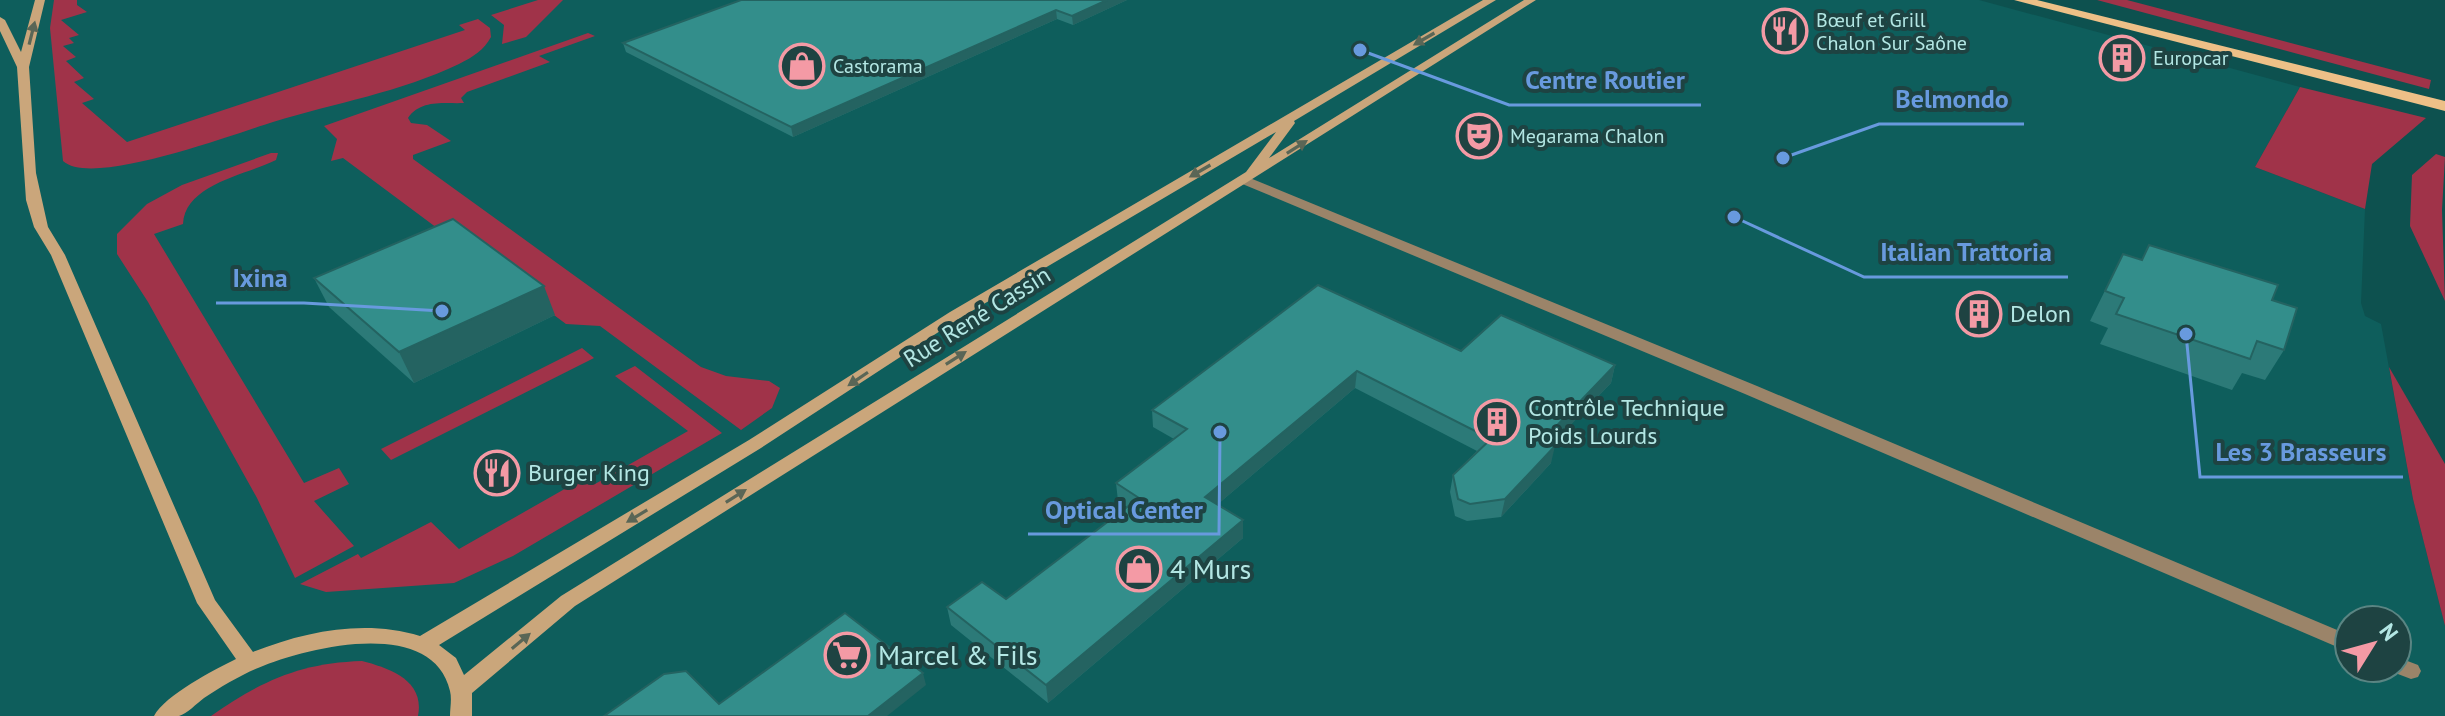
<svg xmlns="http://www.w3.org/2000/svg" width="2445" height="716" font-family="'PT Sans',sans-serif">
	<rect width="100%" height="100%" fill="#0d514f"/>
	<path fill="#0e5e5c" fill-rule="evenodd" d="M0 0H1979L2300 87 2255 167 2365 209 2361 303 2365 316 2381 324 2413 499 2445 626V716H0ZM2349 620H2397V668H2349Z"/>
	<g fill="#a03349">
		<path d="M54 0H77V5L87 12 61 20 79 35 69 38 74 43 63 46 76 57 66 61 84 78 74 82 94 99 82 103 127 142 465 30 459 25 478 19 490 28 491 37C484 50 473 57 459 64 401 92 335 103 273 122 237 133 92 188 63 161L50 28Z"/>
		<polygon points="538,0 563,0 526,37 502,44 504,25 491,15"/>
		<polygon points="2097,0 2127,0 2431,80 2429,89"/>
		<path d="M588 33 595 36 539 56 550 62 467 92 461 98 464 103C445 104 421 99 408 118L411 123 427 125 451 141 413 155V159L701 367 726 376 769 381 780 388 772 408 741 430 600 326 566 324 343 158 331 161 337 139 324 126Z"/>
		<polygon points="2300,87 2426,118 2372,164 2365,209 2255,167"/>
		<path d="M271 153H278L276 160C246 175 185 184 183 224L154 234 304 483 339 468 349 484 314 501 354 546 295 578 257 498 148 302 117 254V234L147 204 182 185Z"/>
		<polygon points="2436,154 2445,157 2442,210 2445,301 2410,226 2412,175"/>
		<polygon points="582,348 594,358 391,460 381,449"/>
		<polygon points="635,366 722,433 513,556 454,583 326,592 300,584 358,554 361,558 431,522 459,549 584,478 595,484 688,431 615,376"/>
		<polygon points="2389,367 2445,464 2445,626 2413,499"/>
		<path d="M362 661C389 668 425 680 418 716H211C261 681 300 663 362 661Z"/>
	</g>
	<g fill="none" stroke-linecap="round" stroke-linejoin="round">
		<g fill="#9b8469" fill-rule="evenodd">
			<polygon points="1245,176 1757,386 2349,635 2349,652 1745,394 1240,183 1240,177"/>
			<polygon points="2397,657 2418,665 2421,671 2418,677 2411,679 2390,671 2388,668 2397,668"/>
		</g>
		<path fill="#caa67b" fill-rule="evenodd" d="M35 0H45L29 67 36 173 48 227 65 255 215 600 253 652C305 631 366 619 420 636L749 440 950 312 1483 0H1496L1294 121 1295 123 1269 158 1524 0H1536L575 606 472 693V716H450C450 708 452 699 450 691 433 616 307 647 258 668 239 676 221 687 204 698 197 703 187 714 179 716 172 716 162 716 154 716 165 695 214 670 236 659L197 603 51 255 34 227 26 200 17 67 0 31V17L5 20 21 52ZM1276 132 1246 172 561 596 464 675 456 658 439 645 761 448 960 318Z"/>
		<polygon fill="#edc087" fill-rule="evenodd" points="2014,0 2037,0 2445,101 2445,111"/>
	</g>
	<g fill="#2c7a78">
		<polygon points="741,0 1127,0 1073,25 1057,19 793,137 626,52 623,43"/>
		<polygon points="2123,254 2272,300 2284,350 2265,380 2242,373 2232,390 2100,344 2108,328 2090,321"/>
		<polygon points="314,278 555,315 414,383 329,307"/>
		<polygon points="1461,351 1615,365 1611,383 1552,444 1551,463 1501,517 1467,521 1455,516 1450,492 1453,475 1477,451 1355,388 1218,504 1243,538 1048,703 951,625 947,607 1006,599 1127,507 1118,501 1116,483 1174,439 1153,427 1152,410"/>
	</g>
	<g fill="#246361">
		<polygon points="1107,0 1127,0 1073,25 1072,16"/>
		<polygon points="1056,10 1057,19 793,137 791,127"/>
		<polygon points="544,286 555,315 414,383 399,352"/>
		<polygon points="1615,365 1611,383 1539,458 1543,440"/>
		<polygon points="1357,371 1355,388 1205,515 1205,497"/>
		<polygon points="1555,446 1551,463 1501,517 1505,499"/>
		<polygon points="1243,520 1243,538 1048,703 1046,685"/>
		<polygon points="923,673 926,685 887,716 868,716"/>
	</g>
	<g fill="#338e8b" stroke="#246361" stroke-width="2">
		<polygon points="741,0 1107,0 1072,16 1056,10 791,127 623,43"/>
		<polygon points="453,219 544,286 399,352 314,278"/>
		<polygon points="2149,245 2278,285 2272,300 2297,308 2284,350 2257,341 2250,359 2116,314 2124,298 2105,291 2123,254 2142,260"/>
		<polygon points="1318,285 1461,351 1501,315 1615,365 1543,440 1555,446 1505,499 1470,504 1458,499 1453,475 1491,439 1357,371 1205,497 1243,520 1046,685 947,607 982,582 1006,599 1139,498 1116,483 1187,429 1152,410"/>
		<polygon points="845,613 923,673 868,716 604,716 664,674 686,671 719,704"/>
	</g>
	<defs><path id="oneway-solid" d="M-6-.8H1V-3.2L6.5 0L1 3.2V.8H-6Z" transform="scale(2)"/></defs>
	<g fill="#5a6656">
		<use href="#oneway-solid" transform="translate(32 33) rotate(-76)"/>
		<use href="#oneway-solid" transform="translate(1424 39) rotate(150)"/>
		<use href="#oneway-solid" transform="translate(1297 147) rotate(-32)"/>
		<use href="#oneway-solid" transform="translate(1200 171) rotate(150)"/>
		<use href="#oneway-solid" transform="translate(956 358) rotate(-32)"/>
		<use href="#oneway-solid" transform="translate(858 379) rotate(146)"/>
		<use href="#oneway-solid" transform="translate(736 496) rotate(-32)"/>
		<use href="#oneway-solid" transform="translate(637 516) rotate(149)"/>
		<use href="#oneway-solid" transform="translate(521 641) rotate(-40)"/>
	</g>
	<defs>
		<g id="restaurant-ring" transform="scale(2.3)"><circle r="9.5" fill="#1e4342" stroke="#f49aa5" stroke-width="1.5"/><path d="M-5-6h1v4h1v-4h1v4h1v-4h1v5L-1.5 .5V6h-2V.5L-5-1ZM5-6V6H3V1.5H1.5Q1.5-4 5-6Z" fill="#f49aa5"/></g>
		<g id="building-ring" transform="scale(2.3)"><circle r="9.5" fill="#1e4342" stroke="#f49aa5" stroke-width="1.5"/><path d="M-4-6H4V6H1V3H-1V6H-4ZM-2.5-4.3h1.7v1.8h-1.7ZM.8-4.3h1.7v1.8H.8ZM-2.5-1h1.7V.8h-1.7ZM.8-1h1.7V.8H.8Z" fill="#f49aa5"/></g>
		<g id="shop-ring" transform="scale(2.3)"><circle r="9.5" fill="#1e4342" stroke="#f49aa5" stroke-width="1.5"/><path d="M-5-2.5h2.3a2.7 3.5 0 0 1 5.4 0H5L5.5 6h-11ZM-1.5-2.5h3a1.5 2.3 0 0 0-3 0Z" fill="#f49aa5"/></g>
		<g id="theatre-ring" transform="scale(2.3)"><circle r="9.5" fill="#1e4342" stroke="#f49aa5" stroke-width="1.5"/><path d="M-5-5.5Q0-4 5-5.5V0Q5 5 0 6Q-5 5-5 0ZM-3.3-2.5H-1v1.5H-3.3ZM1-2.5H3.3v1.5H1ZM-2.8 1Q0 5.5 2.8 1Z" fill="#f49aa5"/></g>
		<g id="supermarket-ring" transform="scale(2.3)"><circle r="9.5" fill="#1e4342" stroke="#f49aa5" stroke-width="1.5"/><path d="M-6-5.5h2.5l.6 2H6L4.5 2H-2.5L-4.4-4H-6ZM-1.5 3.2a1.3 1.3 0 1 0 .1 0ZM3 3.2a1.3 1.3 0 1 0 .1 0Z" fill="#f49aa5"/></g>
	</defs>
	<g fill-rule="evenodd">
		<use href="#restaurant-ring" x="1785" y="31"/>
		<use href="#building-ring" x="2122" y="58"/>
		<use href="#shop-ring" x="802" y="66"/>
		<use href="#theatre-ring" x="1479" y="136"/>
		<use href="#building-ring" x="1979" y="314"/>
		<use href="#building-ring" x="1497" y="422"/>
		<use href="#restaurant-ring" x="497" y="473"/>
		<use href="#shop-ring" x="1139" y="569"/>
		<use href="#supermarket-ring" x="847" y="655"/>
	</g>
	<g text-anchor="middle" stroke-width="8" stroke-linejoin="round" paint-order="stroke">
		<g font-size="20" fill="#b3e7e4" stroke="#1e4342" text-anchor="start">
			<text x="1816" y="27">Bœuf et Grill<tspan x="1816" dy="23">Chalon Sur Saône</tspan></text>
			<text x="2153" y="65">Europcar</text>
			<text x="833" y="73">Castorama</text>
			<text x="1510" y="143">Megarama Chalon</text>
		</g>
		<g font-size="24" fill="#b3e7e4" stroke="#1e4342" text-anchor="start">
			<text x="2010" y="322">Delon</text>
			<text x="1528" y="416">Contrôle Technique<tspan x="1528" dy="28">Poids Lourds</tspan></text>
			<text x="528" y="481">Burger King</text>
		</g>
		<g font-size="24" fill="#b3e7e4" stroke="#1e4342">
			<text transform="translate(977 317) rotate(-32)" y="8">Rue René Cassin</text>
		</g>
		<g font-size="28" fill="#b3e7e4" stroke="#1e4342" text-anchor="start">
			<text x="1170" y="579">4 Murs</text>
			<text x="878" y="665">Marcel &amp; Fils</text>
		</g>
	</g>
	<path fill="none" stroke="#689ade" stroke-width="3" d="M1360 50L1509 105H1701M1783 158L1879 124H2024M1734 217L1864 277H2068M442 311L304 303H216M2186 334L2200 477H2403M1220 432L1219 534H1028"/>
	<g fill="#689ade" stroke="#1e4342" stroke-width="3">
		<circle cx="1360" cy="50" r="8"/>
		<circle cx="1783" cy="158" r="8"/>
		<circle cx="1734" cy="217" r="8"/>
		<circle cx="442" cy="311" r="8"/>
		<circle cx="2186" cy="334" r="8"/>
		<circle cx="1220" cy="432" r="8"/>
	</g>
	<g font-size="26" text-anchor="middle" font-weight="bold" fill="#689ade" stroke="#1e4342" stroke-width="8" stroke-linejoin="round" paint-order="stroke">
		<text x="1605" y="89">Centre Routier</text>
		<text x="1952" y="108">Belmondo</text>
		<text x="1966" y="261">Italian Trattoria</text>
		<text x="260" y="287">Ixina</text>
		<text x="2301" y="461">Les 3 Brasseurs</text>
		<text x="1124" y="519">Optical Center</text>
	</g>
	<g transform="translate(2373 644) rotate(53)"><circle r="38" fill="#1e4342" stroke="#5a8583" stroke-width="2"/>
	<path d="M0-6L14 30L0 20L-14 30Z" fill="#f49aa5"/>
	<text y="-12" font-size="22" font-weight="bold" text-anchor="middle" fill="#b3e7e4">N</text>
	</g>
</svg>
